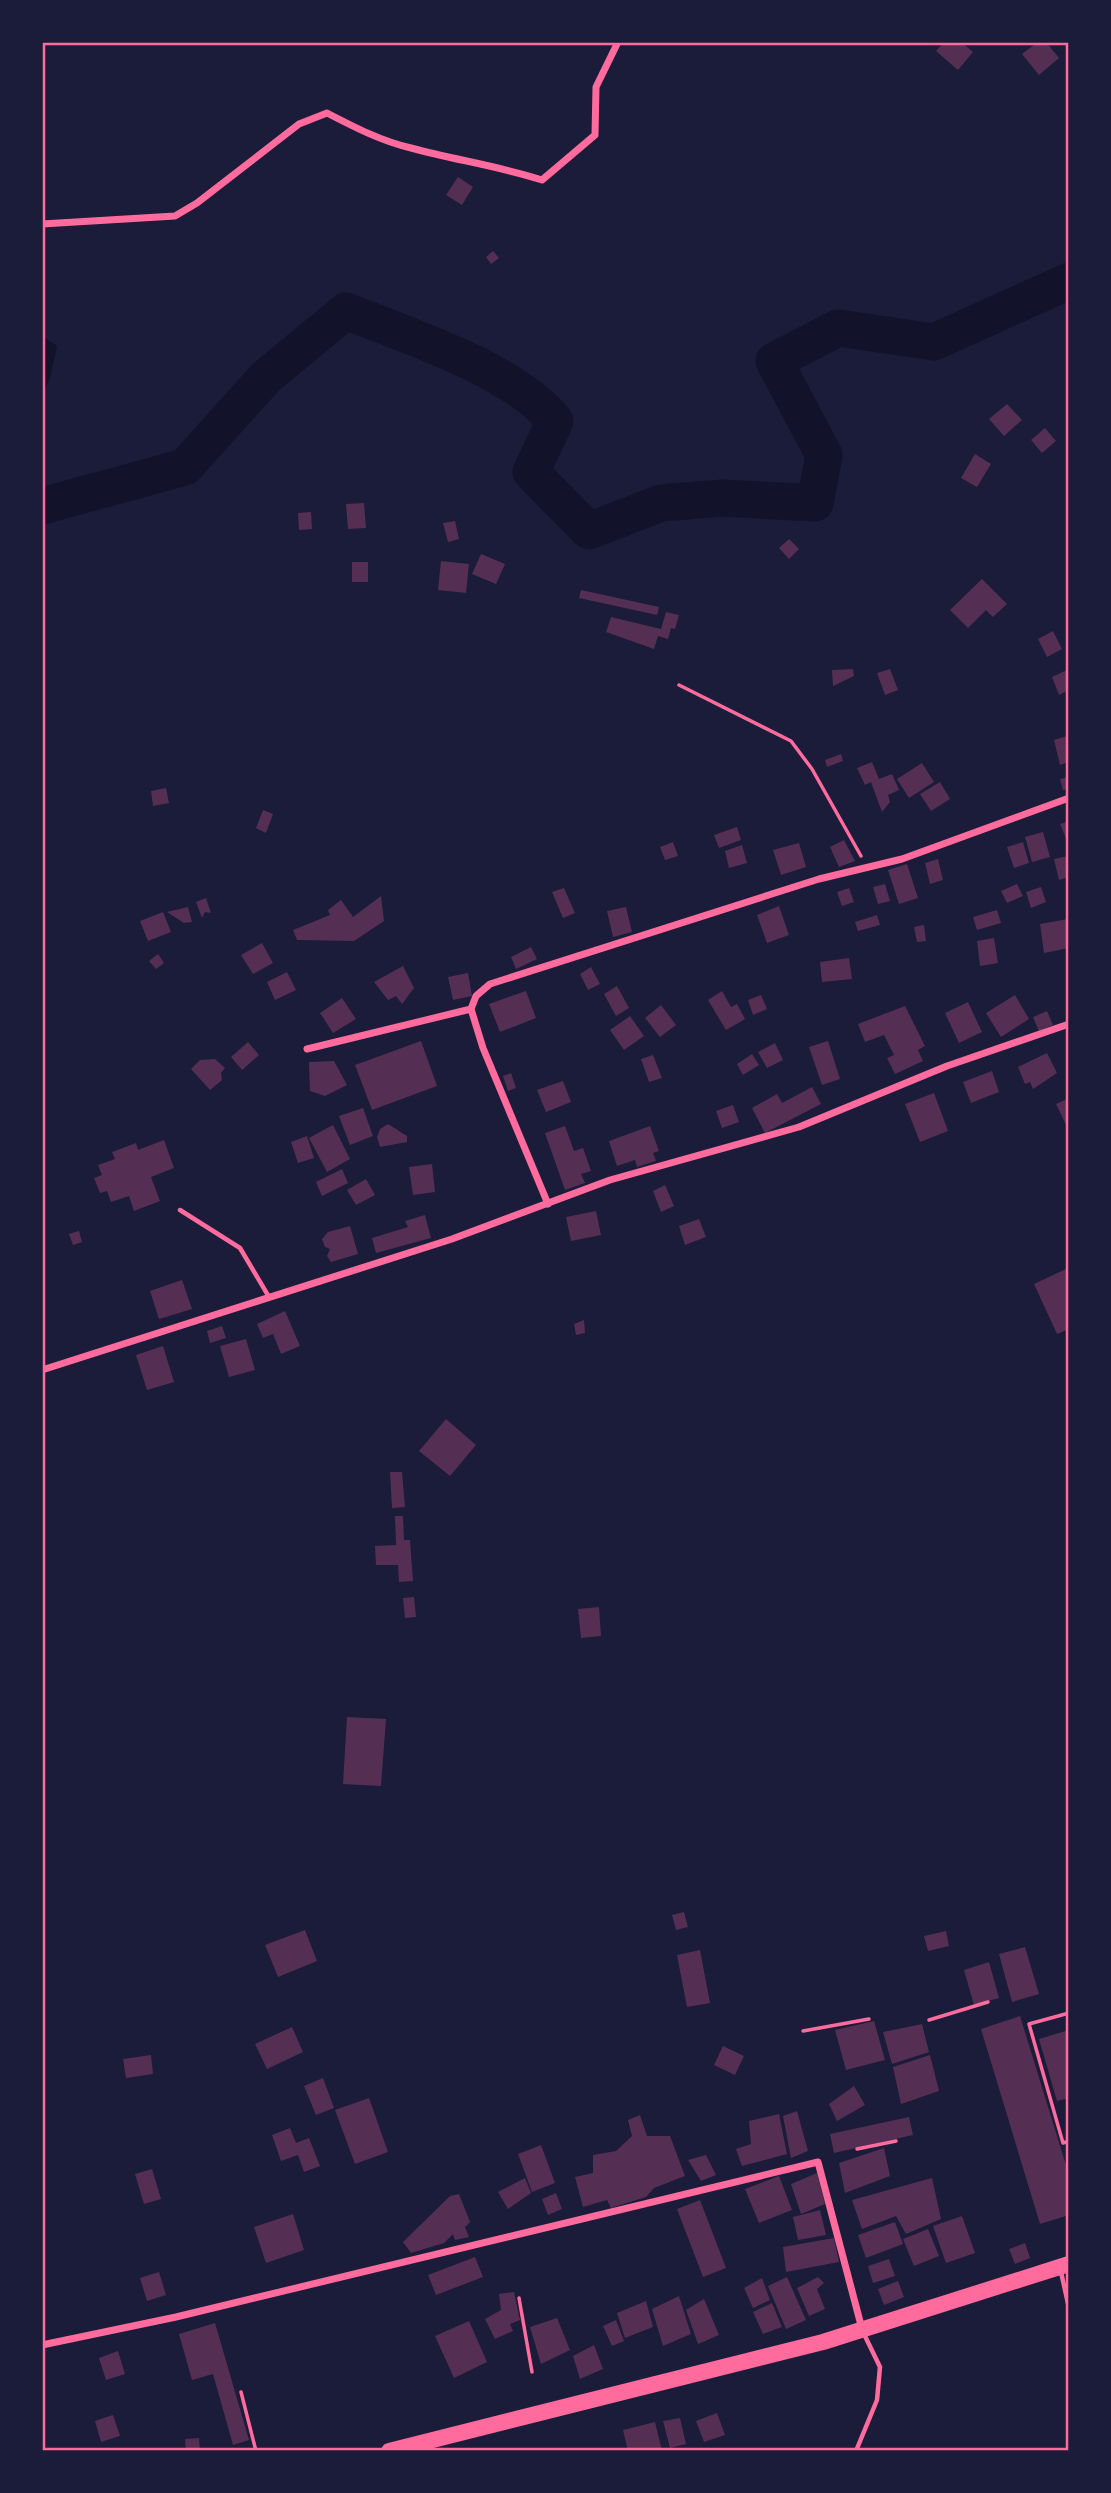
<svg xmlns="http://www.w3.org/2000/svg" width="1111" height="2493" font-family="Quicksand,sans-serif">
	<rect width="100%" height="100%" fill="#1b1b3a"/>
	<polygon fill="#12122b" points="42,336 57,346 50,378 42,396"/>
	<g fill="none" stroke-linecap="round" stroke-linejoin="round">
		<path stroke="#12122b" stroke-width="37" d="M42 506 185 467 266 377 346 311C408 336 513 369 555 421L531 472 589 531 661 503 723 498 815 503 824 455 774 361 838 328 934 342 1069 281"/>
	</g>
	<g fill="#542f53">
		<polygon points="944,42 961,42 973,52 958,70 936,51"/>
		<polygon points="1038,42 1046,42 1059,58 1039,75 1022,54"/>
		<polygon points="458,177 473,187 462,205 446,195"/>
		<polygon points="493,251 499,258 491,264 486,257"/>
		<polygon points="1007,404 1022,420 1004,436 989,419"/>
		<polygon points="1045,428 1056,441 1042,453 1031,440"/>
		<polygon points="975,454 991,464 977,487 961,478"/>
		<polygon points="364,503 366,528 348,529 346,504"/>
		<polygon points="311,512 312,529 299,530 298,513"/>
		<polygon points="455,521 459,539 448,542 443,523"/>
		<polygon points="789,539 799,549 789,559 779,548"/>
		<polygon points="481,554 505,564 496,584 472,574"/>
		<polygon points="441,561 469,564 466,593 438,590"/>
		<rect x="352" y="562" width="16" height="20"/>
		<polygon points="982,579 1007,604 993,617 986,610 968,628 950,610"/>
		<polygon points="581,590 659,607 657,615 579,598"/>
		<polygon points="666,612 679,615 675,629 671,628 668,639 658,636 654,649 606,632 611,617 661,629"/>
		<polygon points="1053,631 1062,649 1047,657 1038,639"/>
		<polygon points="853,669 854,676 833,686 832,670"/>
		<polygon points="890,669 898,690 885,695 877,673"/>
		<polygon points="1069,669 1069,690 1059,695 1052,677"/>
		<polygon points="1067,736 1069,762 1060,765 1054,740"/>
		<polygon points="841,754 843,761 827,767 825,760"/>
		<polygon points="872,762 879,779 892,774 899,790 888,795 890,802 882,812 871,782 865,785 857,768"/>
		<polygon points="922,763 934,782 909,798 897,779"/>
		<polygon points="1069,777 1069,789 1063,790 1060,779"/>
		<polygon points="940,782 950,799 931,811 920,794"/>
		<polygon points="166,788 169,803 153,806 151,791"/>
		<polygon points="263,810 273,814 266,833 256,828"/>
		<polygon points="1069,821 1069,846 1060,824"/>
		<polygon points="737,827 741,840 719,848 714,835"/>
		<polygon points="1043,832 1050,857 1032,862 1025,837"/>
		<polygon points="844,840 855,861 839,867 830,847"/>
		<polygon points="673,842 678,856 665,860 660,847"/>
		<polygon points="1023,842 1029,863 1014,868 1007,847"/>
		<polygon points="799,843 806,867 781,875 773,850"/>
		<polygon points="742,845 747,863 729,868 725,851"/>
		<polygon points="1069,856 1069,877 1059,880 1054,859"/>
		<polygon points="938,859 943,880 930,884 925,863"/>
		<polygon points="907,864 918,898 899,904 888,870"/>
		<polygon points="885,884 890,901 878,904 873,887"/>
		<polygon points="1017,884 1023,896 1007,903 1001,891"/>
		<polygon points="1041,887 1046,902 1031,908 1026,892"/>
		<polygon points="564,888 575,913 563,918 552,892"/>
		<polygon points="849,888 854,902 842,906 837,892"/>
		<polygon points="381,896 384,921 354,941 297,940 293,930 330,915 328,910 341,900 353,917"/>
		<polygon points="206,898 211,913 205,912 202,918 196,902"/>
		<polygon points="779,906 789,935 767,943 757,915"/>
		<polygon points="188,907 192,922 184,923 167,912"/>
		<polygon points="626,907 632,932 613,937 607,911"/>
		<polygon points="997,910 1001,923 977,930 973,917"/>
		<polygon points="163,912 171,932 148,941 140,921"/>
		<polygon points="877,915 880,925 858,931 855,922"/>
		<polygon points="1068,919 1069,948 1044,953 1040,924"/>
		<polygon points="924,925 926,941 917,942 914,927"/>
		<polygon points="994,938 998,963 980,966 977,941"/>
		<polygon points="262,943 273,963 253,974 241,955"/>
		<polygon points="531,947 537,959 516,969 511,957"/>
		<polygon points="158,954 164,963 156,969 149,961"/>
		<polygon points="849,958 852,979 822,982 820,962"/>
		<polygon points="403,966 414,988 402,1004 396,996 388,1000 374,982"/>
		<polygon points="591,967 600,984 588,990 580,974"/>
		<polygon points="287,972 296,990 275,1000 267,982"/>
		<polygon points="468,973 472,996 453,1000 448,977"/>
		<polygon points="617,986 629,1008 616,1016 604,994"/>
		<polygon points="526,991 536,1018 500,1032 489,1004"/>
		<polygon points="722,991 731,1007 737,1004 745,1019 726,1030 708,1000"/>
		<polygon points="761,995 767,1009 753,1015 748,1000"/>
		<polygon points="1015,995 1029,1019 1001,1037 986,1013"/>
		<polygon points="342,998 356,1019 333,1033 320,1013"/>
		<polygon points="968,1002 982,1032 959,1043 945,1013"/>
		<polygon points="661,1005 676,1025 660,1037 645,1018"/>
		<polygon points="905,1006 925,1046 918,1050 923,1061 895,1074 887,1058 894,1055 884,1035 865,1042 858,1024"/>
		<polygon points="1047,1011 1053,1025 1039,1031 1033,1017"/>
		<polygon points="630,1016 644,1036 624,1050 610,1030"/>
		<polygon points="421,1041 437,1086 372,1110 355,1065"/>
		<polygon points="828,1041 840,1079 822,1085 809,1047"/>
		<polygon points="248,1042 259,1055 242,1070 231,1057"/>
		<polygon points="775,1043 783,1060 767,1068 758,1052"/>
		<polygon points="1047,1053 1057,1073 1033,1089 1030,1082 1025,1084 1018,1067"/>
		<polygon points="752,1054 759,1065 743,1075 737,1064"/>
		<polygon points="653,1055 662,1078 649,1082 641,1059"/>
		<polygon points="215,1059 225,1068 221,1073 222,1080 210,1090 191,1069 200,1060"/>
		<polygon points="334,1061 347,1085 325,1096 310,1091 309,1062"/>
		<polygon points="992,1071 999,1092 971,1103 963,1082"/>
		<polygon points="511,1073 516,1088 508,1091 503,1076"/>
		<polygon points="563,1081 571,1102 546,1112 537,1090"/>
		<polygon points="812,1087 821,1104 765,1133 752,1108 777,1094 782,1103"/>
		<polygon points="934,1093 948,1131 920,1142 905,1104"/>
		<polygon points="1069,1098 1069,1131 1056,1104"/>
		<polygon points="733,1105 739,1122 722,1128 716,1111"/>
		<polygon points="363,1108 373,1136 350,1145 339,1116"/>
		<polygon points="388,1124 407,1136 407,1142 380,1147 377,1137 380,1129"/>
		<polygon points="333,1125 350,1159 327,1172 309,1138"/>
		<polygon points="565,1126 574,1151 583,1148 591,1171 581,1174 585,1183 565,1190 545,1133"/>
		<polygon points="650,1126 659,1151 653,1153 656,1161 637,1167 635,1160 617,1166 609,1141"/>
		<polygon points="307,1136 314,1158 298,1163 291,1142"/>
		<polygon points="164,1140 174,1168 151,1177 160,1201 134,1211 129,1196 111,1202 107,1191 100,1193 94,1178 102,1175 98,1165 115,1159 112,1152 136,1143 138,1150"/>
		<polygon points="432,1164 435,1192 413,1195 409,1167"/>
		<polygon points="342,1169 348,1183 322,1196 316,1182"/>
		<polygon points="366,1179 375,1195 356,1205 347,1190"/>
		<polygon points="665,1185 674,1206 661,1212 653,1191"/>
		<polygon points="596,1211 601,1235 571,1241 566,1217"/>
		<polygon points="425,1215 431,1238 376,1253 372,1238 408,1227 405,1221"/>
		<polygon points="699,1219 706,1237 685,1245 679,1226"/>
		<polygon points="350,1226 358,1254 331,1262 327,1256 330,1249 325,1247 322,1239 328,1232"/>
		<polygon points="79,1231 82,1242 73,1245 69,1234"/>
		<polygon points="1066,1269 1069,1329 1057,1334 1034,1284"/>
		<polygon points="182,1280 192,1309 159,1319 150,1291"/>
		<polygon points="285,1311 300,1346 281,1354 273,1334 263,1338 257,1324"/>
		<polygon points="584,1320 585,1333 576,1335 574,1324"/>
		<polygon points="222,1326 226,1338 210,1343 207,1331"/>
		<polygon points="246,1339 255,1370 229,1377 220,1346"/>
		<polygon points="163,1346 174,1382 147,1390 136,1355"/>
		<polygon points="446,1419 476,1445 450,1476 419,1451"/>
		<polygon points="390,1472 402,1472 405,1507 392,1508"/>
		<polygon points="395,1516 403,1516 404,1540 410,1540 413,1581 399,1582 398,1565 376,1565 375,1546 396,1545"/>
		<polygon points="414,1597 416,1617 405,1618 403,1598"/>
		<polygon points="599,1607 601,1636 581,1638 578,1609"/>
		<polygon points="347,1717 386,1719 381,1786 343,1784"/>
		<polygon points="684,1912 688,1927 676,1930 672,1915"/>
		<polygon points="305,1930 317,1961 278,1977 265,1945"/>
		<polygon points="946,1931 949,1946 928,1951 924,1936"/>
		<polygon points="1025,1947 1039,1994 1012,2002 999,1954"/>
		<polygon points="700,1950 710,2003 687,2007 677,1955"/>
		<polygon points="989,1962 999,1998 974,2005 964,1970"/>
		<polygon points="1020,2016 1066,2165 1069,2164 1069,2215 1040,2224 981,2029"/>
		<polygon points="874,2021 885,2060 846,2070 835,2030"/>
		<polygon points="922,2024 929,2052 892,2064 883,2032"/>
		<polygon points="292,2027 303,2052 267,2069 255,2044"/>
		<polygon points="1069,2030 1069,2098 1057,2101 1039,2039"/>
		<polygon points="723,2046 744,2056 735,2075 714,2065"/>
		<polygon points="151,2055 153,2074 126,2078 123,2059"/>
		<polygon points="930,2055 939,2091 901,2104 893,2067"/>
		<polygon points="323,2078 334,2108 316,2115 304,2086"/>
		<polygon points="854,2086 865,2105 837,2121 829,2104"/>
		<polygon points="369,2098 388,2152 355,2164 335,2110"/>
		<polygon points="797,2111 808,2151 791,2158 783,2116"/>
		<polygon points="779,2114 787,2154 742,2166 736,2149 751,2144 749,2121"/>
		<polygon points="640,2115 647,2136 670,2136 685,2176 654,2188 646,2197 611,2208 607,2200 583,2207 575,2177 593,2173 593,2155 616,2151 632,2136 628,2120"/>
		<polygon points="909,2117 913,2135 834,2153 830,2134"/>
		<polygon points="290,2128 296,2143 309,2138 320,2166 304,2172 298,2155 281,2161 272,2135"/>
		<polygon points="541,2145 555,2183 532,2192 518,2154"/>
		<polygon points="884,2148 890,2176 845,2193 839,2163"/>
		<polygon points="706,2155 716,2175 701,2181 688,2160"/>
		<polygon points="152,2169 161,2199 144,2204 135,2174"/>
		<polygon points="817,2173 825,2204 801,2214 791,2184"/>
		<polygon points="779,2176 792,2210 759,2223 745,2189"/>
		<polygon points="525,2178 531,2193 508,2209 498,2192"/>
		<polygon points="932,2178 941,2219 906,2234 896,2216 862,2229 852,2200"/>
		<polygon points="556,2193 562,2209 548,2215 542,2199"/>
		<polygon points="459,2194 470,2222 465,2227 469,2237 455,2240 453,2234 444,2243 411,2253 403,2242 450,2196"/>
		<polygon points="700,2200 726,2268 703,2277 677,2209"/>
		<polygon points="820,2210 826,2235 798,2240 793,2217"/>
		<polygon points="293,2214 304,2250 266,2263 254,2227"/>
		<polygon points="962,2216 975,2253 946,2263 933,2226"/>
		<polygon points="895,2222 903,2244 866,2258 858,2235"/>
		<polygon points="928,2229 939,2256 914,2266 903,2239"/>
		<polygon points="834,2238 839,2262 786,2272 783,2247"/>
		<polygon points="1025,2243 1030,2258 1015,2264 1009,2249"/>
		<polygon points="475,2257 483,2277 436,2295 428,2275"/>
		<polygon points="889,2259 895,2276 873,2283 868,2266"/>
		<polygon points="159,2272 166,2295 147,2301 140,2278"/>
		<polygon points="787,2277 806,2320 786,2329 768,2286"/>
		<polygon points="818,2277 824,2283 817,2289 825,2309 809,2316 797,2288"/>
		<polygon points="762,2278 770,2300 753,2308 744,2288"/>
		<polygon points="898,2281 904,2297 884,2305 878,2289"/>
		<polygon points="514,2292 520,2320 510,2324 513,2331 495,2339 485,2319 501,2310 499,2294"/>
		<polygon points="679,2296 691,2334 663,2346 652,2309"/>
		<polygon points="704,2299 719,2335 698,2344 686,2310"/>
		<polygon points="646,2301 653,2327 625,2338 617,2313"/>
		<polygon points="772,2303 782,2327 763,2334 753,2312"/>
		<polygon points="557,2318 570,2350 541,2364 530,2327"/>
		<polygon points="616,2320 624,2341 612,2346 603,2326"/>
		<polygon points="469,2321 487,2362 454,2378 435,2336"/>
		<polygon points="215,2323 249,2440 233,2445 213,2374 192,2380 179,2334"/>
		<polygon points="594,2345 603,2369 580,2379 573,2356"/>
		<polygon points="118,2351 125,2374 106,2380 99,2358"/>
		<polygon points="717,2413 725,2435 704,2442 696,2421"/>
		<polygon points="113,2415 120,2436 101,2442 95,2421"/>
		<polygon points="680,2418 686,2444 670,2448 663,2421"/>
		<polygon points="655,2422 662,2451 628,2451 623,2430"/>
		<polygon points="199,2438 200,2451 186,2451 185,2439"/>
	</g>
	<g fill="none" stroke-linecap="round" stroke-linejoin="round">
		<g stroke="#ff6b9d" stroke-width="3.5">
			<polyline points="679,685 791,741 812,769 861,856"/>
			<polyline points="1069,2013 1029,2024 1063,2143 1069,2141"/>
			<polyline points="929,2020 988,2002"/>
			<polyline points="803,2031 869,2019"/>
			<polyline points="857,2149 896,2141"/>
			<polyline points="519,2298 532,2372"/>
			<polyline points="241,2392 256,2451"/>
		</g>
		<g stroke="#ff6b9d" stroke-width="4.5">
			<polyline points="180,1210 240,1248 269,1297"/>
			<polyline points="1061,2272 1069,2308"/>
			<polyline points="856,2451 877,2400 880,2367 864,2334"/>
			<polyline points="962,2451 968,2451"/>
		</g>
		<g stroke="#ff6b9d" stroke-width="7">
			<path d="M42 224 175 216 197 203 299 124 327 113C354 127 381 141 411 148 455 160 499 166 542 180L595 135 596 87 618 42"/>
			<polyline points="307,1049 471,1009"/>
			<polyline points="548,1204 483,1048 471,1009 476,996 490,984 819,879 902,859 1069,798"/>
			<polyline points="42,1370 452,1239 610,1180 799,1127 947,1066 1069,1024"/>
			<polyline points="42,2345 176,2317 818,2162 862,2329"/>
		</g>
		<polyline stroke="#ff6b9d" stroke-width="16" points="389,2451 823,2342 1069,2264"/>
	</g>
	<rect width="1111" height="2493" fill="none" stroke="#1b1b3a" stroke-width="88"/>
	<rect x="44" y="44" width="1023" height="2405" fill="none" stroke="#ff6b9d" stroke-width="2.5"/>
</svg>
